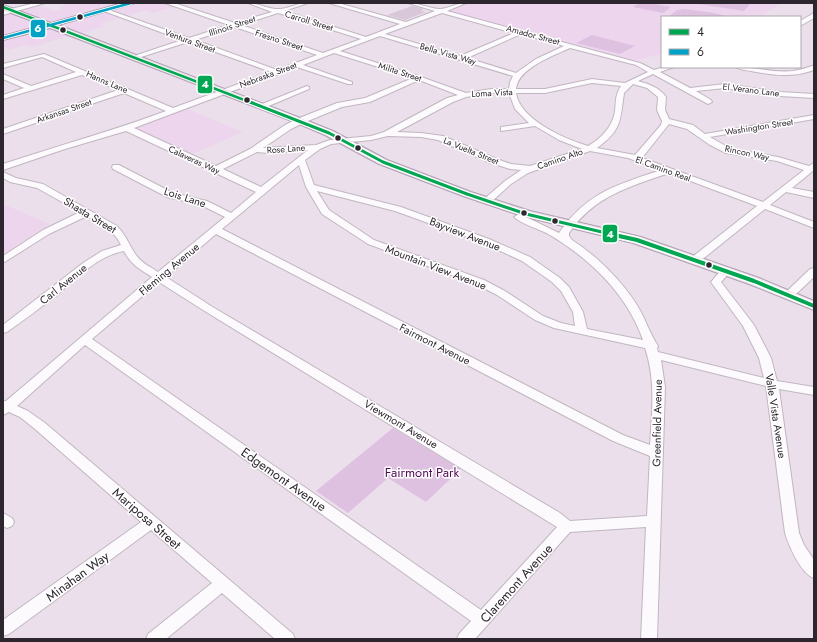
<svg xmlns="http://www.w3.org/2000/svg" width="817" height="642" font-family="Jost,sans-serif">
	<rect width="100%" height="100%" fill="#ecdfec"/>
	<g fill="#edd6ed">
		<polygon points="65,3 80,4 120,3 52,22 19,10 39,5 55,11 62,9 59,7 66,5 63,4"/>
		<polygon points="135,3 162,3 174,7 153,13 146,10 120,18 99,24 105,26 81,34 57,24"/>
		<polygon points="468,3 782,3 759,17 662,17 662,54 633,61 448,11"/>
		<polygon points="3,10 38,25 3,35"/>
		<polygon points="47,28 69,36 32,47 26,45 10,50 3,47 3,40"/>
		<polygon points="185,108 243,132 193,154 134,128"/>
		<polygon points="3,204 50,224 3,256"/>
	</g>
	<g fill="#dec0e0">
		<polygon points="639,3 650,3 671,7 663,13 633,7"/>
		<polygon points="692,3 746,3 750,4 744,11"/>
		<polygon points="685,9 714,13 730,17 668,17 677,10"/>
		<polygon points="592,35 635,46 620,54 576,43"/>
		<polygon points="393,428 461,469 426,502 388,478 348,513 316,491"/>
	</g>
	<polygon fill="#d8c7d9" points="412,6 424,9 421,11 426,12 405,20 387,15"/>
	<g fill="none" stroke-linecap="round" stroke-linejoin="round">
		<g stroke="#c0b6c1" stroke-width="2">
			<g id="minor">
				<polygon points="35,3 45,3 3,15 3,11"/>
				<path d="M165 3H174L235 23 272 12 248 3C258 3 271 10 280 9 290 8 297 3 308 3L284 11 366 37 400 24 329 3H338L406 22 435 11 408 3C420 3 430 9 440 9 448 9 456 3 466 3L447 11 640 63 654 70 664 67H674L660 72 690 88 725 84 780 92 814 94V98L780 96 725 88 696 91 711 100 712 102 708 104 653 74 638 81C648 84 659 87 666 97L665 110 669 119 693 125 705 134 814 115V119L710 137 731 149 778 157 809 166 814 163V170L792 188 814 192V198L786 192 770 205 814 222V228L765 209 699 262H691L690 260 691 258 757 206 669 173C629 187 594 196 569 233V236L572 240C597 256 621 280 637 305 645 318 650 334 658 346L657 348 658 352 764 378 759 358 743 326 711 282 722 269H730L731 271 721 282 754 325 771 358 777 381 814 387V395L779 389 799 533 804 545 814 560V578C801 574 789 546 785 533L766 386 661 360 665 387 657 639H641L646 527 570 532 475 639H457L459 634 471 621 85 345 17 406 28 411 45 423 293 634 295 639H275L222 593 166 639H146L148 634 212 583 151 530 9 634 3 636V620L141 522 35 429 20 417 9 412 3 415V401H6L152 277C141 270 130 264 124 251 97 256 77 278 57 295 40 308 24 320 7 332L3 333V325L83 263 102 251 121 245C114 230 101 224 87 216L49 234 3 263V256L43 230 80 212 37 188 10 182 3 178V172L16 178 43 184 117 226C126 235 129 245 136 255 141 263 151 267 158 272L225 217 201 205 167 197 113 169 112 167 113 165H119L173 193 207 201 231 213 256 192 126 131 65 149 3 170V164C57 146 113 131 166 111L124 93 3 134V129L118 90 82 75 3 99V95L24 88 3 79V74L31 86 76 72 42 57 3 68V64L44 54 173 108 271 72 188 42 138 58H134V56L182 40 101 10 106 9 189 38 229 25ZM278 13 361 39 323 53 241 25ZM442 13 514 33 460 56 385 34ZM235 27 317 55 277 70 195 40ZM521 34 564 46 536 59 516 73 467 58ZM380 36 513 76 510 82 509 89H491L466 93 421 77 340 51ZM570 48 636 65 648 72 625 83 592 79 545 89H516C518 68 553 56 570 48ZM334 53 413 78 365 98 337 103 297 119 285 125 250 149 216 166 134 128 297 67 348 84H352V82L303 65ZM419 80 458 95 447 98 384 132 371 136 330 140 316 145 263 148 291 129 303 123 342 107 370 102ZM592 83 621 86C615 95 616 102 615 111 613 126 601 139 588 146 565 139 520 120 516 93H545ZM633 84 647 88 658 97 657 110 662 121 661 125 635 155 597 148C622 130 620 121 624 93ZM491 93H509L515 109 529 123 501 127V131L535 126 559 140 582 149 530 166 511 164 494 158 443 136 421 133 397 132 453 102 466 97ZM669 124 687 129 710 145 726 153 777 161 804 170 763 202 642 158ZM388 136 421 137 438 140 488 162 510 169 521 170 505 181 484 199 483 201 484 203H490L511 184 528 173 590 151 628 158 661 170C617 185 587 192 559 233L522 215 519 214 514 217C521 224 540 229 550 235 590 259 627 294 643 340L587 329 583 312 569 287 560 278 530 257 489 239 401 207 314 185 305 160 320 149 331 144 371 140ZM308 150 261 187 223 169 257 152 268 153ZM299 165 306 187 322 214 368 244 476 284 497 295 535 320 554 328 645 348C656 380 652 413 650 445L623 435 222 229ZM317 191 395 211 483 243 522 261 552 282 561 291 573 312 575 326 561 323 543 316 505 291 484 280 374 240 329 210ZM216 234 613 441 650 456 647 516 570 521 560 513 211 306 166 277ZM159 282 203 310 557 527 481 610 92 339Z"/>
				<polygon points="814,13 814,18 800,26 800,21"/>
				<path d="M812 66H814V70C793 78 772 75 751 71 746 70 740 70 736 67 755 67 774 73 793 71 800 70 806 68 812 66Z"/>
				<polygon points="307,86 309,87 309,89 264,108 258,108 257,106"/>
				<polygon points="814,268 814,277 793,297 785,297 784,295 785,293 810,269"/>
				<polygon points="3,513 12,518 14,522 12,526 7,528 3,526"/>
			</g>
		</g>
		<g stroke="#ae9eaf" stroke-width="2">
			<polygon id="major" points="123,3 135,3 58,25 303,119 333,131 387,160 471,192 530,211 641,237 759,278 814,301 814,310 749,284 633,243 522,216 463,196 379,164 325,135 297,123 50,28 3,40 3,36 43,25 3,10 3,5 51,23"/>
		</g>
		<use href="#minor" fill="#fcfafc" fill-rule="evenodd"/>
		<use href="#major" fill="#eae3ea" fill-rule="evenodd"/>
		<g stroke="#fff" stroke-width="4">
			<polyline id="bus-1-far2" points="3,7 252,103"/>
		</g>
		<g stroke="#fff" stroke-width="5.5">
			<polyline id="bus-1-far1" points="250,102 329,133 383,162 467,194 526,214 623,237"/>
		</g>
		<g stroke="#fff" stroke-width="7">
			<polyline id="bus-1" points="619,236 637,240 754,281 814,306"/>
		</g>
		<g stroke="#fff" stroke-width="4">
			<polyline id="bus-2" points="3,38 131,3"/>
		</g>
		<use href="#bus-1-far2" stroke="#00a651" stroke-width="2.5"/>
		<use href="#bus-1-far1" stroke="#00a651" stroke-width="3"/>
		<use href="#bus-1" stroke="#00a651" stroke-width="4"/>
		<use href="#bus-2" stroke="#02a2c6" stroke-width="2.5"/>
	</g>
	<g fill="#2e262f" stroke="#fff" stroke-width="1.5">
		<circle cx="80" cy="17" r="3.5"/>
		<circle cx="63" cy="30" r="3.5"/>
		<circle cx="247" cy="100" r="3.5"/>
		<circle cx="338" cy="138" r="3.5"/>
		<circle cx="358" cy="148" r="3.5"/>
		<circle cx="524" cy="213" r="3.5"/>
		<circle cx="555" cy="221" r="3.5"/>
		<circle cx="709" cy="265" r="3.5"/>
	</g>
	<g text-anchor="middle" stroke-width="3" stroke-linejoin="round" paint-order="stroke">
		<g font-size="9" fill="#2e262f" stroke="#fff">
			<text transform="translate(309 21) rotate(17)" y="3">Carroll Street</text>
			<text transform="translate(232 26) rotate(-18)" y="3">Illinois Street</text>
			<text transform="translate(533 35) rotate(15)" y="3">Amador Street</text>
			<text transform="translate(279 40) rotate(18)" y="3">Fresno Street</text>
			<text transform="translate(190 41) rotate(20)" y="3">Ventura Street</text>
			<text transform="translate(448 54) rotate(16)" y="3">Bella Vista Way</text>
			<text transform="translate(400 72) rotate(18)" y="3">Milita Street</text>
			<text transform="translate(268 75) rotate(-20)" y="3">Nebraska Street</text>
			<text transform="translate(107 82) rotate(23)" y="3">Hanns Lane</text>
			<text transform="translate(751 90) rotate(7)" y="3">El Verano Lane</text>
			<text transform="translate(492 93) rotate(-3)" y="3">Loma Vista</text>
			<text transform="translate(64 111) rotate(-19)" y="3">Arkansas Street</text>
			<text transform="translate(759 127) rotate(-9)" y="3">Washington Street</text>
			<text transform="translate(286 149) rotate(-4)" y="3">Rose Lane</text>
			<text transform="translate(471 151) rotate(22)" y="3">La Vuelta Street</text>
			<text transform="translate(747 153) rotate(12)" y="3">Rincon Way</text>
			<text transform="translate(560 159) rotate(-19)" y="3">Camino Alto</text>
			<text transform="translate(194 160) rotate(25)" y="3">Calaveras Way</text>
			<text transform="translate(663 169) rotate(20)" y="3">El Camino Real</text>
		</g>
		<g font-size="11" fill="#2e262f" stroke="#fff">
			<text transform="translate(185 197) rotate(18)" y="4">Lois Lane</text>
			<text transform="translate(90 215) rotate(31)" y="4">Shasta Street</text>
			<text transform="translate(465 234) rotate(21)" y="4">Bayview Avenue</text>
			<text transform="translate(436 267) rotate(21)" y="4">Mountain View Avenue</text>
			<text transform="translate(169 269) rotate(-40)" y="4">Fleming Avenue</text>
			<text transform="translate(63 284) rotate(-39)" y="4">Carl Avenue</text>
			<text transform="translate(435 344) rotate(27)" y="4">Fairmont Avenue</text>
			<text transform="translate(776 416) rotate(81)" y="4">Valle Vista Avenue</text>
			<text transform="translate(657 423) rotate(-89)" y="4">Greenfield Avenue</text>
			<text transform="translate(401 424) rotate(31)" y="4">Viewmont Avenue</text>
		</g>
		<g font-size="13" fill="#540b5a" stroke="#fff">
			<text x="422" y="477">Fairmont Park</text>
		</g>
		<g font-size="13" fill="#2e262f" stroke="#fff">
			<text transform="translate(284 479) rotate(35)" y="5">Edgemont Avenue</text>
			<text transform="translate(147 518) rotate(41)" y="5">Mariposa Street</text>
			<text transform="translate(77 576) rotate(-36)" y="5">Minahan Way</text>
			<text transform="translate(516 583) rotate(-48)" y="5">Claremont Avenue</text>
		</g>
	</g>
	<g stroke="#fff" stroke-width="1.5">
		<rect x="30" y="19" width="16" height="19" rx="4" fill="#02a2c6"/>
		<rect x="197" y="75" width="16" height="19" rx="4" fill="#00a651"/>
		<rect x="602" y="224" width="16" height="19" rx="4" fill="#00a651"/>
	</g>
	<g font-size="11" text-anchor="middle" font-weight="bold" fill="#fff">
		<text x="38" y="32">6</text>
		<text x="205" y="88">4</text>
		<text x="610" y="238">4</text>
	</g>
	<rect width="817" height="642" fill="none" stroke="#2e262f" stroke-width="8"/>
	<rect x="661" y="16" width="140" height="52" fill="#ffffff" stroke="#aba8ac"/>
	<rect x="669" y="29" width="20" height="6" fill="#00a651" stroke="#aba8ac"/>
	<text x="697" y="36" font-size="12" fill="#2e262f">4</text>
	<rect x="669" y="49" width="20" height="6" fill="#02a2c6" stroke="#aba8ac"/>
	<text x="697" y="56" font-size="12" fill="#2e262f">6</text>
</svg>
